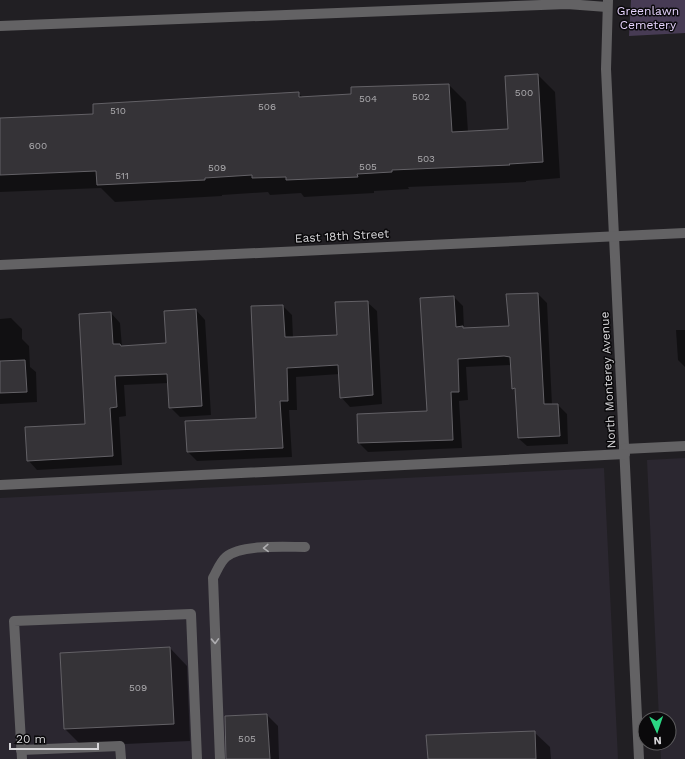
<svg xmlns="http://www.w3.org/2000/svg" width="685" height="759" font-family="'Work Sans',sans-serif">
	<rect width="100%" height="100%" fill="#211f23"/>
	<g fill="#2b2730">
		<polygon points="685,458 685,759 661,759 660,743 669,743 669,719 659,719 647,460"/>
		<polygon points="604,468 618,759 0,759 0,498"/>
	</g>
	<polygon fill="#473b54" points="631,0 685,0 685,33 629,36"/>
	<g fill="#0007">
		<polygon points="538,75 555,92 560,178 526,181 526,182 408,187 409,189 374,191 374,193 304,197 301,193 270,195 268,192 222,195 222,196 115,202 101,188 0,192 0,119 94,115 298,93 304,98 352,95 449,85 466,102 468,132 509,130"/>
		<polygon points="538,294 547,303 552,405 558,405 567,414 568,444 527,446 518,438 516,391 513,388 512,365 466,367 468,400 459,401 462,448 368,452 359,443 428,412 454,297 463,306 464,329 510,327"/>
		<polygon points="367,302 377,311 382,404 350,407 341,397 340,374 296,377 297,410 289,410 292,457 197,461 188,452 257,419 283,306 292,315 293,338 338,336"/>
		<polygon points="196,310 205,320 211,415 180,417 170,407 169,383 124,385 126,416 119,417 122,465 37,470 28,460 86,425 111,313 120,323 122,347 167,344"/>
		<polygon points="11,318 22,329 22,339 29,346 30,367 36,372 37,402 0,404 0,319"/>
		<polygon points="676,330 685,330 685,367 678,360"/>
		<polygon points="170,648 187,666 190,741 82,746 65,729 61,654"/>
		<polygon points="267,715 278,726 279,759 228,759"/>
		<polygon points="534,732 550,747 551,759 429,759"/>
	</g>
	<g fill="#353337" stroke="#636166">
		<polygon points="538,74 543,162 509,164 510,165 392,170 392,172 357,174 358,177 286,180 286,177 252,178 252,175 205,178 205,180 97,185 96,171 0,175 0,118 93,114 93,104 299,92 299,97 351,94 351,87 449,84 452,132 508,129 505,76"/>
		<polygon points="538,293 544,404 558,404 560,436 518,438 515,388 512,389 510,357 504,356 458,359 459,392 451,392 453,440 358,443 357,414 427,411 420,298 454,296 456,327 463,326 463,328 509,326 506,294"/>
		<polygon points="368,301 373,395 340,398 338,365 287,368 288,401 280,401 283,448 187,452 185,421 256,418 251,306 283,305 285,337 292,337 337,335 335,302"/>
		<polygon points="196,309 202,406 169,408 167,374 115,376 117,407 110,408 113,456 27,461 25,427 85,424 79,314 111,312 113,344 120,344 121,346 166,343 164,311"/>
		<polygon points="25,360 27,392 0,393 0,361"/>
		<polygon points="170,647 174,724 64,729 60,653"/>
		<polygon points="267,714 270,759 226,759 225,716"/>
		<polygon points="535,731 536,759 428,759 426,735"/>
	</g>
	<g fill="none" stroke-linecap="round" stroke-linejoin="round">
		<g stroke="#636264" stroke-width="10">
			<polyline points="608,0 606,69 639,759"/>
			<polyline points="0,26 567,4 607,7"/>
			<polyline points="0,265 685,233"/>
			<polyline points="624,449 685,446"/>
			<polyline points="0,485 625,454"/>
			<polyline points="21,750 120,746 121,759"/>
			<polyline points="22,759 14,621 191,614 197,759"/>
			<path d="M220 759 213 578C217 571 220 562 226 557 241 544 286 547 305 547"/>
		</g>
	</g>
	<defs><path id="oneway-chevron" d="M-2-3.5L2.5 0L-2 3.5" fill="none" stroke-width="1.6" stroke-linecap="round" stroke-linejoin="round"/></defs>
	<g stroke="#aeadb0">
		<use href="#oneway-chevron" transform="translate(266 548) rotate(178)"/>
		<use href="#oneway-chevron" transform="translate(215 641) rotate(88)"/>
	</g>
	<g text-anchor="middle" stroke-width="3" stroke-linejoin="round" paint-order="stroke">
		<g font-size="10" fill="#aeadb0">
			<text x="524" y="96">500</text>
			<text x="421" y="100">502</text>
			<text x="368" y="102">504</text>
			<text x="267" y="110">506</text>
			<text x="118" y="114">510</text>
			<text x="38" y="149">600</text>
			<text x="426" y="162">503</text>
			<text x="368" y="170">505</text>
			<text x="217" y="171">509</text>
			<text x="122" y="179">511</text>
			<text x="138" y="691">509</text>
			<text x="247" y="742">505</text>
		</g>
		<g font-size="12" fill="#e5d2fc" stroke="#0a090b">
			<text x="648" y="15">Greenlawn<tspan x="648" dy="14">Cemetery</tspan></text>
		</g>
		<g font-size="12" fill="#d7d6d9" stroke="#0a090b">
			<text transform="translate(342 236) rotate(-3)" y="4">East 18th Street</text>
			<text transform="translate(608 380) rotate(-93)" y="4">North Monterey Avenue</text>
		</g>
	</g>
	<g transform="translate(657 731) rotate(177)"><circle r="19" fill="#0a090b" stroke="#5c5b5d"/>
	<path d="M0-3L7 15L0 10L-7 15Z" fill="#2bd884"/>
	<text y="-6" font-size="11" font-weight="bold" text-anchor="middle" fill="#d7d6d9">N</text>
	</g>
	<path d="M10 743v6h88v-6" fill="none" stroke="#d7d6d9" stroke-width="2"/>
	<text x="16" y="743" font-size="12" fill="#d7d6d9" stroke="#0a090b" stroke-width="3" paint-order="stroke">20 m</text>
</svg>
